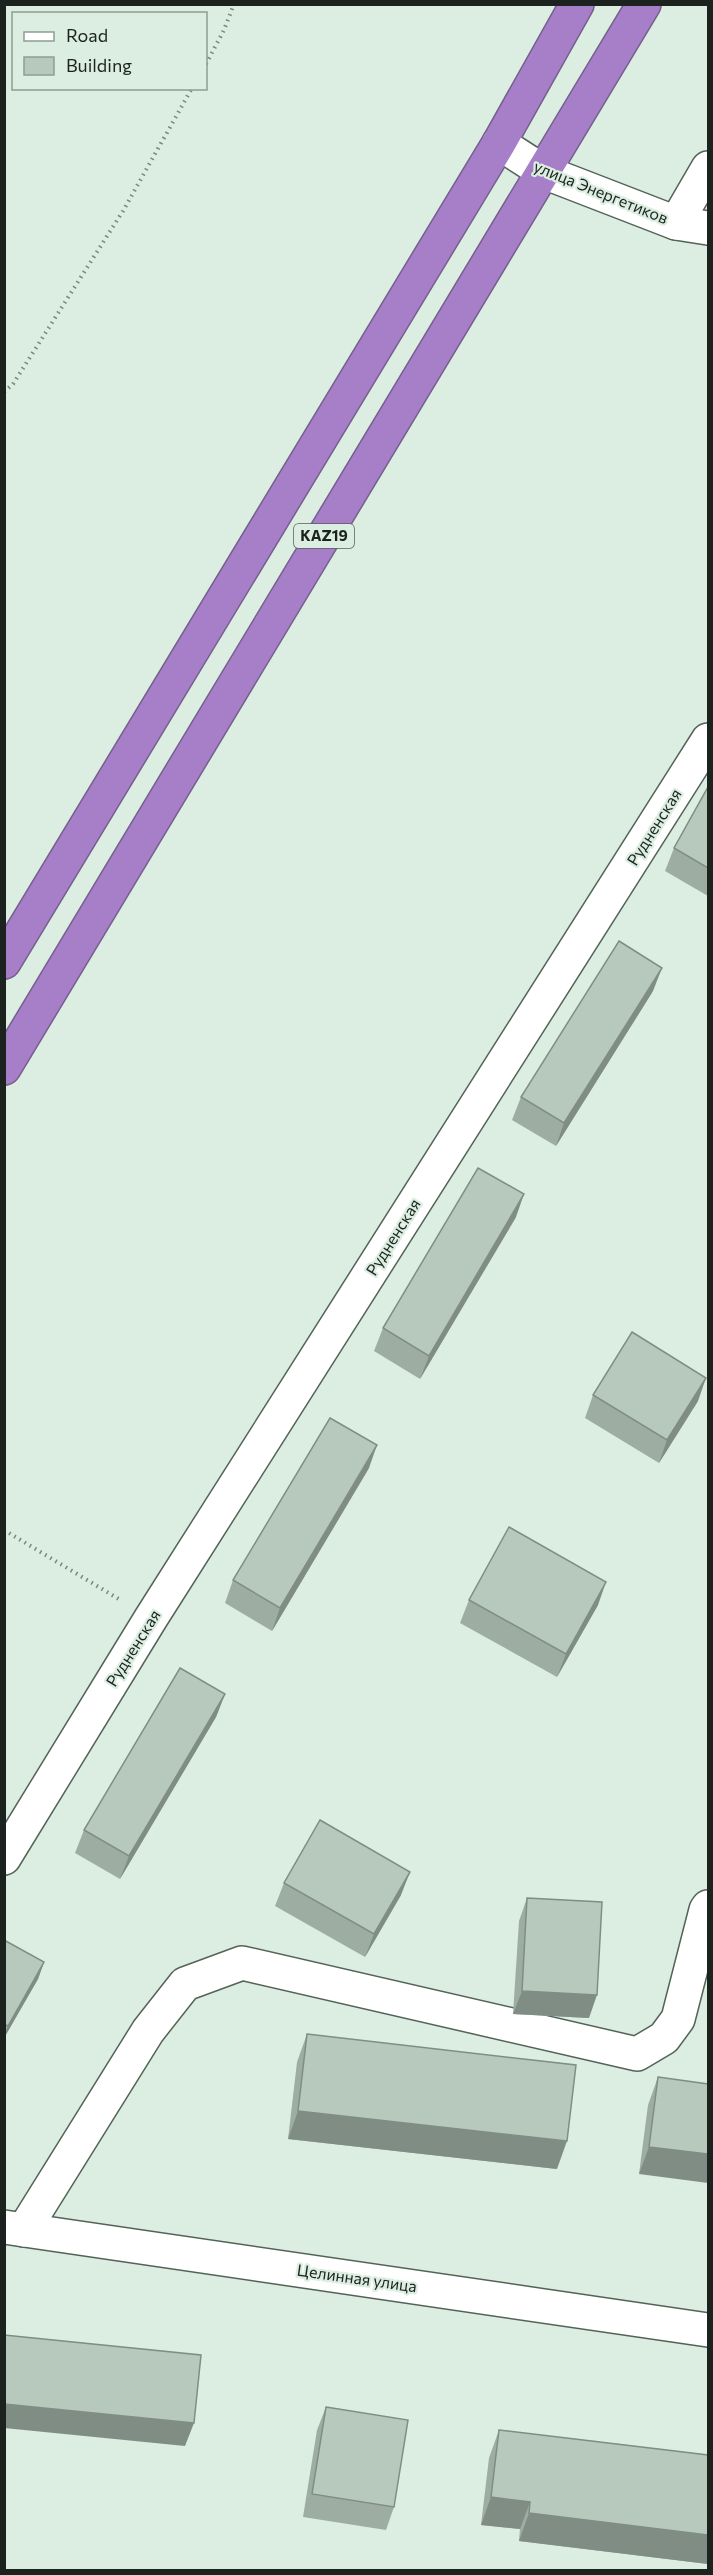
<svg xmlns="http://www.w3.org/2000/svg" width="713" height="2575" font-family="Commissioner,sans-serif">
	<rect width="100%" height="100%" fill="#dbeee1"/>
	<g fill="none" stroke-linecap="round" stroke-linejoin="round">
		<g stroke="#536358" stroke-width="36">
			<g id="minor">
				<polyline points="499,143 544,172 676,223 708,228"/>
				<polyline points="676,223 708,168"/>
				<polyline points="4,1858 151,1618 708,740"/>
				<polyline points="4,2227 708,2330"/>
				<polyline points="24,2230 148,2031 185,1984 242,1963 637,2054 664,2038 678,2019 706,1910 708,1907"/>
			</g>
		</g>
		<g stroke="#765f8d" stroke-width="36">
			<g id="highway">
				<polyline points="4,962 499,143 577,4"/>
				<polyline points="4,1068 644,4"/>
			</g>
		</g>
		<g stroke="#7a877f" stroke-width="4" stroke-dasharray="1.5 4.5" stroke-linecap="butt">
			<polyline points="206,64 224,30 234,4"/>
			<polyline points="4,392 13,384 123,211 192,88"/>
			<polyline points="4,1530 122,1601"/>
		</g>
		<use href="#minor" stroke="#fff" stroke-width="33"/>
		<use href="#highway" stroke="#a67fc8" stroke-width="33"/>
	</g>
	<g fill="#9dada2">
		<polygon points="708,787 708,896 665,871 674,848"/>
		<polygon points="653,991 556,1146 512,1120 521,1097"/>
		<polygon points="516,1217 420,1379 374,1351 383,1328"/>
		<polygon points="593,1395 698,1401 659,1463 585,1418"/>
		<polygon points="369,1468 272,1631 225,1603 233,1580"/>
		<polygon points="469,1600 598,1605 557,1677 460,1623"/>
		<polygon points="225,1694 216,1717 120,1879 75,1853 84,1830"/>
		<polygon points="284,1883 401,1895 365,1957 275,1906"/>
		<polygon points="527,1898 589,2018 513,2014 519,1921"/>
		<polygon points="4,1940 44,1962 38,1979 4,2038"/>
		<polygon points="307,2034 557,2169 288,2139 297,2062"/>
		<polygon points="658,2077 708,2084 639,2174 648,2105"/>
		<polygon points="326,2407 394,2507 386,2530 303,2517 317,2430"/>
		<polygon points="499,2430 708,2455 708,2564 519,2541 520,2529 481,2525 489,2458"/>
	</g>
	<g fill="#808d84">
		<polygon points="662,968 653,991 556,1146 564,1123"/>
		<polygon points="524,1194 516,1217 420,1379 429,1356"/>
		<polygon points="706,1378 698,1401 659,1463 667,1440"/>
		<polygon points="377,1445 369,1468 272,1631 280,1608"/>
		<polygon points="606,1582 598,1605 557,1677 566,1654"/>
		<polygon points="225,1694 216,1717 120,1879 129,1856"/>
		<polygon points="410,1872 401,1895 365,1957 374,1934"/>
		<polygon points="44,1962 38,1979 4,2038 4,2035 8,2026"/>
		<polygon points="522,1991 597,1995 589,2018 513,2014"/>
		<polygon points="298,2111 567,2141 557,2169 288,2139"/>
		<polygon points="649,2147 708,2154 708,2183 639,2174"/>
		<polygon points="4,2404 194,2423 185,2446 4,2428"/>
		<polygon points="491,2497 530,2502 520,2529 481,2525"/>
		<polygon points="529,2513 708,2535 708,2564 519,2541"/>
	</g>
	<g fill="#b7c9bc" stroke="#808d84" stroke-width="1.5">
		<polygon points="708,787 708,868 674,848"/>
		<polygon points="619,941 662,968 564,1123 521,1097"/>
		<polygon points="478,1168 524,1194 429,1356 383,1328"/>
		<polygon points="632,1332 706,1378 667,1440 593,1395"/>
		<polygon points="330,1418 377,1445 280,1608 233,1580"/>
		<polygon points="509,1527 606,1582 566,1654 469,1600"/>
		<polygon points="180,1668 225,1694 129,1856 84,1830"/>
		<polygon points="320,1820 410,1872 374,1934 284,1883"/>
		<polygon points="527,1898 602,1902 597,1995 522,1991"/>
		<polygon points="4,1940 44,1962 8,2026 4,2024"/>
		<polygon points="307,2034 576,2065 567,2141 298,2111"/>
		<polygon points="658,2077 708,2084 708,2154 649,2147"/>
		<polygon points="4,2335 201,2355 194,2423 4,2404"/>
		<polygon points="326,2407 408,2420 394,2507 312,2494"/>
		<polygon points="499,2430 708,2455 708,2535 529,2513 530,2502 491,2497"/>
	</g>
	<g text-anchor="middle" stroke-width="4.5" stroke-linejoin="round" paint-order="stroke">
		<rect fill="#dbeee1" stroke="#556059" stroke-width="1.5" x="294" y="524" width="60" height="24" rx="4.5"/>
		<g font-size="15" font-weight="bold" fill="#1c231f">
			<text x="324" y="541">KAZ19</text>
		</g>
		<g font-size="16" fill="#1c231f" stroke="#dbeee1">
			<text transform="translate(601 192) rotate(22)" y="6">улица Энергетиков</text>
			<text transform="translate(654 827) rotate(-58)" y="6">Рудненская</text>
			<text transform="translate(393 1237) rotate(-58)" y="6">Рудненская</text>
			<text transform="translate(133 1648) rotate(-58)" y="6">Рудненская</text>
			<text transform="translate(357 2278) rotate(8)" y="6">Целинная улица</text>
		</g>
	</g>
	<rect width="713" height="2575" fill="none" stroke="#1c231f" stroke-width="12"/>
	<rect x="12" y="12" width="195" height="78" fill="#dbeee1" stroke="#8f9d93" stroke-width="1.5"/>
	<rect x="24" y="32" width="30" height="9" fill="#ffffff" stroke="#8f9d93" stroke-width="1.5"/>
	<text x="66" y="42" font-size="18" fill="#1c231f">Road</text>
	<rect x="24" y="57" width="30" height="18" fill="#b7c9bc" stroke="#8f9d93" stroke-width="1.5"/>
	<text x="66" y="72" font-size="18" fill="#1c231f">Building</text>
</svg>
